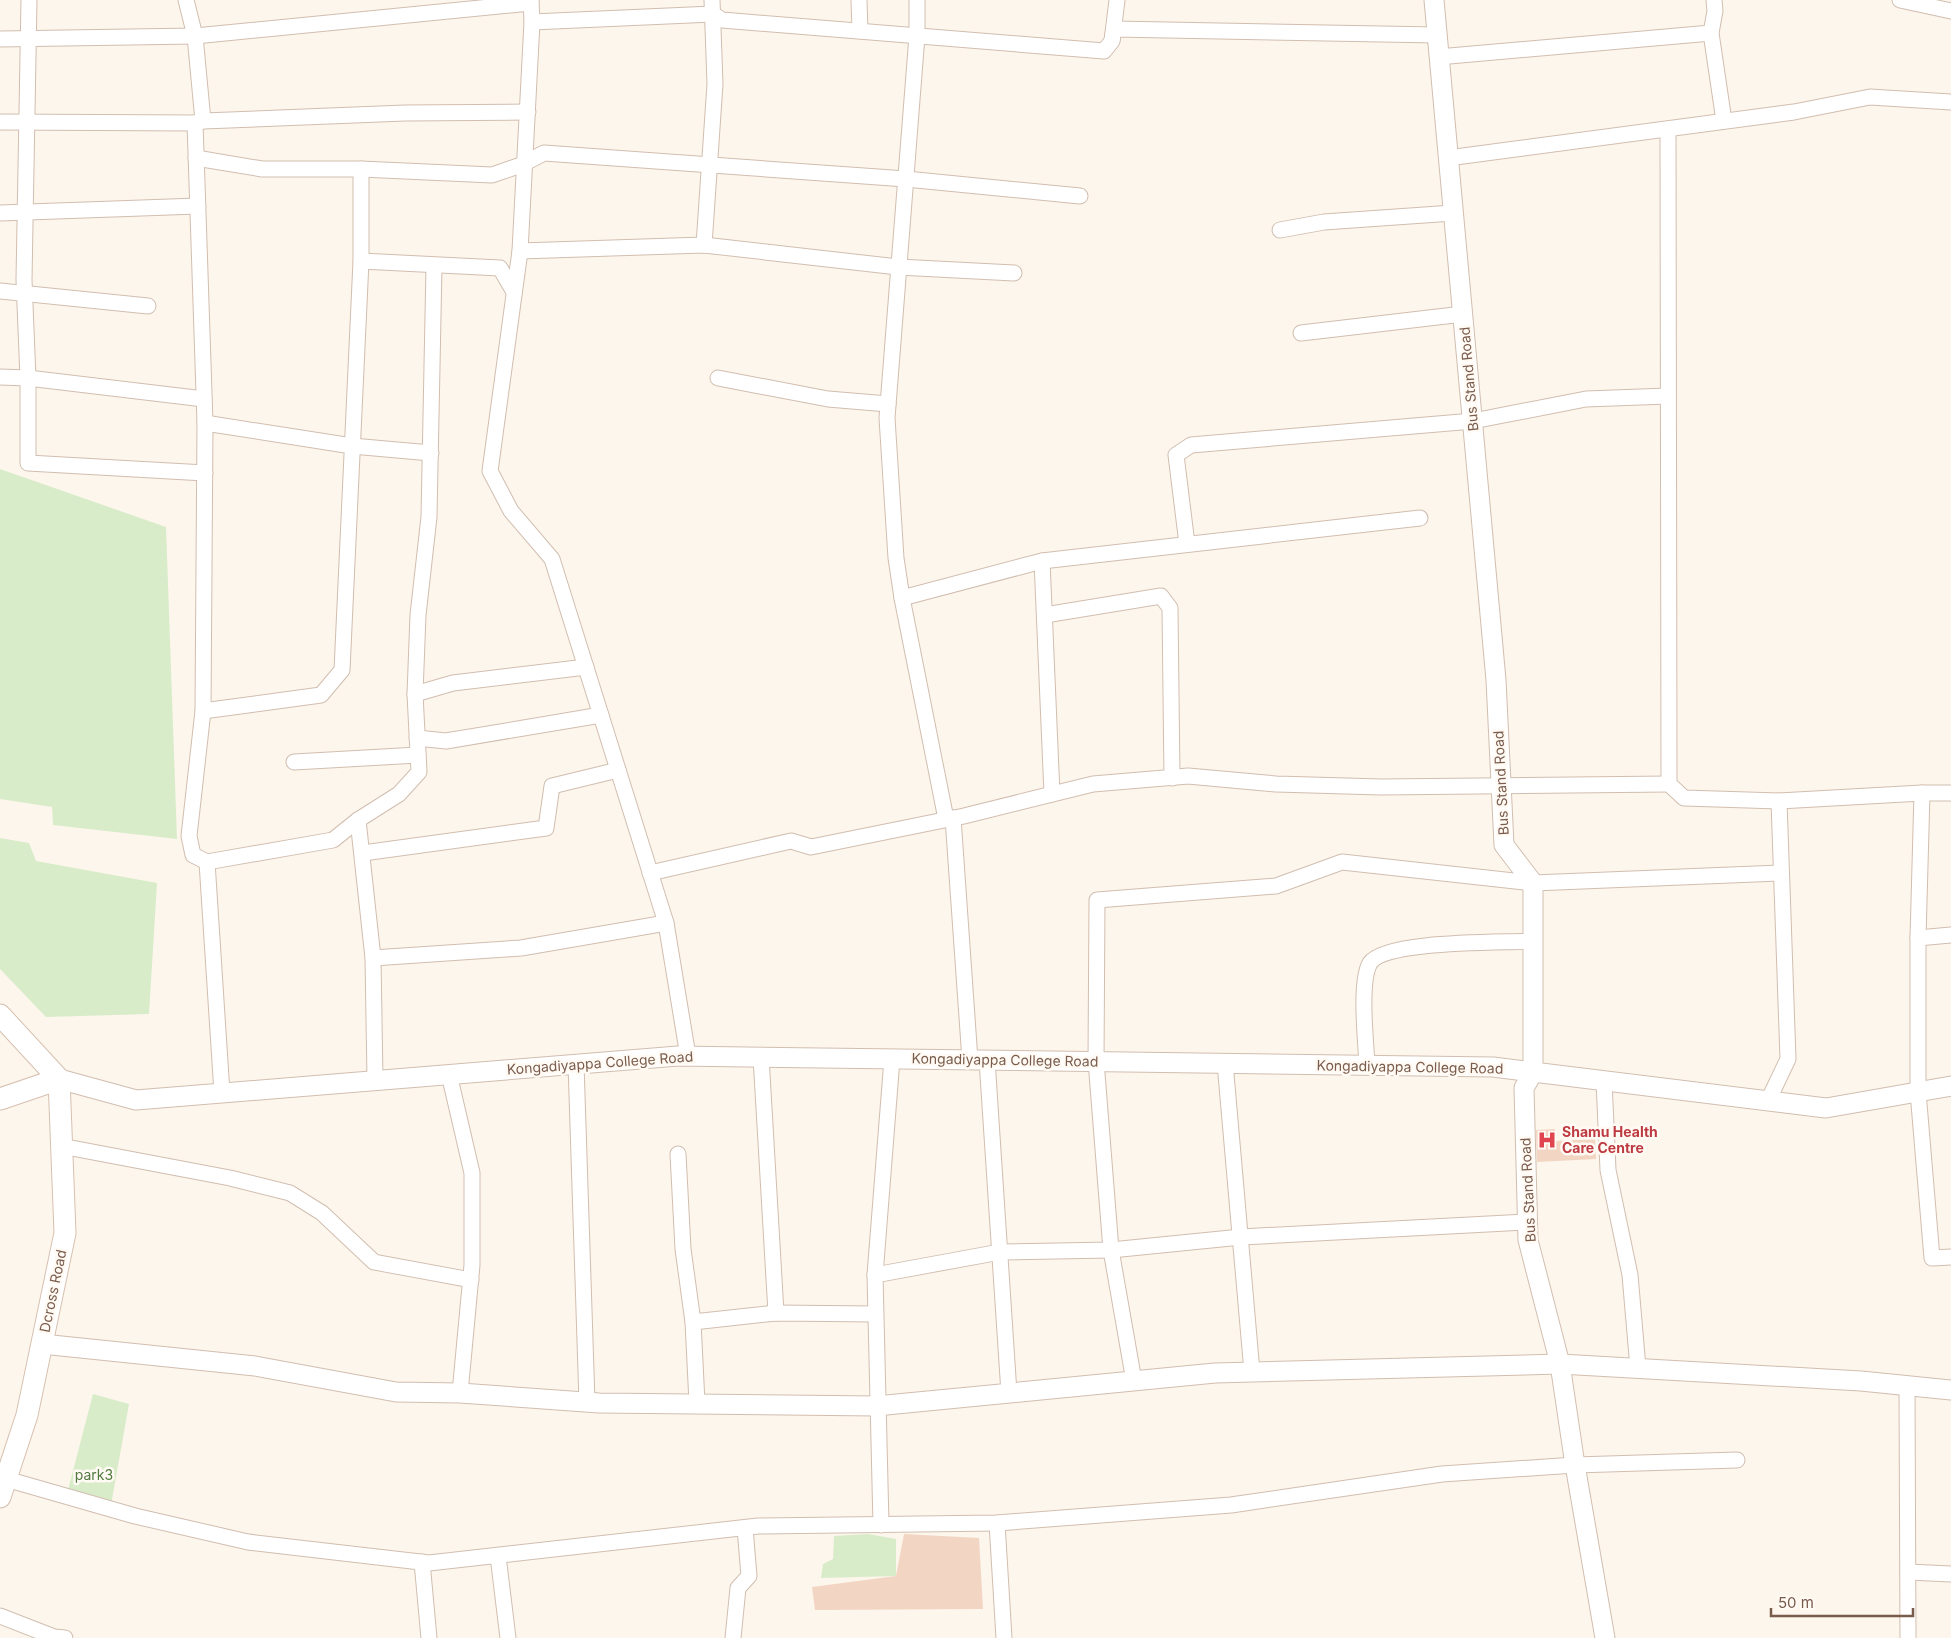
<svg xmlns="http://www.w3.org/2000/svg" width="1951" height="1638" font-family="Inter,sans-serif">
	<rect width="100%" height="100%" fill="#fdf6ec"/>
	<g fill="#d8ecc9">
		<polygon points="0,469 166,527 177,839 53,825 52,807 0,799"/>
		<polygon points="0,838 29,843 36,861 157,883 149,1014 46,1017 0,969"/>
		<polygon points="93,1394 129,1404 111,1505 68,1490"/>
		<polygon points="868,1534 896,1539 896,1576 821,1578 823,1564 833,1559 834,1536"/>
	</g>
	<g fill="#f3d5c3">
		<polygon points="1555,1129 1556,1141 1595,1139 1596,1159 1537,1162 1536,1130"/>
		<polygon points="904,1534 979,1538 983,1609 815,1610 812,1587 896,1576"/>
	</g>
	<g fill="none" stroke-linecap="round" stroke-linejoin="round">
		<g stroke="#d1beb0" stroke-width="17">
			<g id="minor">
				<polyline points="29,0 24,280 28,378 28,463 205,473"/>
				<polyline points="186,0 195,36 203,121 195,123 205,423 203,711 321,695 342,670 361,261 361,169"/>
				<polyline points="531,0 532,22 520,251 490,471 511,511 552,559 666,923 688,1056"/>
				<polyline points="859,0 860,31"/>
				<polyline points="917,0 917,36 887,418 896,558 902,598 1042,561 1420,518"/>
				<polyline points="1714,0 1715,11 1711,33 1724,121"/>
				<polyline points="1900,0 1951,11"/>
				<polyline points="532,22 713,14 722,20 1104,51 1112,41 1117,0"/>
				<polyline points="0,39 195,36 531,3"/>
				<polyline points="1112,40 1114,29 1437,35"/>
				<polyline points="1438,57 1711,33"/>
				<polyline points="203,121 405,113 528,112"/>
				<polyline points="0,122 195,123"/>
				<polyline points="1668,129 1669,784 1684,798 1779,801 1922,793"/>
				<polyline points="196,158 262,169 361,169 492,175 521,165 544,153 906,179 1080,196"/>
				<polyline points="1448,158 1794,112 1870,97 1951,102"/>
				<polyline points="0,213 198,206"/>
				<polyline points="1280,230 1324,222 1453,213"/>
				<polyline points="704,245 715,84 712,0"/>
				<polyline points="520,251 704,245 898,267 1014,273"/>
				<polyline points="361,261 500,268 514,292"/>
				<polyline points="0,291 148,306"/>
				<polyline points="1301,333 1463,314"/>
				<polyline points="0,377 28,378 204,399"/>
				<polyline points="718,378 828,399 888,404"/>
				<polyline points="205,423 352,446 431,453"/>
				<polyline points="1187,544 1176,455 1191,445 1473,421 1586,399 1668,396"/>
				<polyline points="1042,561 1052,794"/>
				<polyline points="902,598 946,819"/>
				<polyline points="1045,615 1161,596 1170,608 1172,778"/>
				<polyline points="415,694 453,683 586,667"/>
				<polyline points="203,711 189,836 193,855 207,862 333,840 358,820 399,794 419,772 415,694 418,615 429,517 434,266"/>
				<polyline points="417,738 446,741 601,715"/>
				<polyline points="294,762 418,755"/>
				<polyline points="1951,793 1922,793 1918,938 1918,1092 1932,1258 1951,1257"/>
				<polyline points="953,818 970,1060"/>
				<polyline points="358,820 373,958 375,1080"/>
				<polyline points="363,853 546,828 552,786 618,770"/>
				<polyline points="207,862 222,1093"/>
				<polyline points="650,873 791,841 811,847 964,816 1093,784 1188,776 1276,784 1381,787 1669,784"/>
				<polyline points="1918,938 1951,935"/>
				<polyline points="373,958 521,948 666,923"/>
				<polyline points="761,1057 776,1313"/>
				<polyline points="987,1060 1009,1393"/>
				<polyline points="1225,1063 1252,1372"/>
				<polyline points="576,1064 587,1402"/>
				<path d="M1367 1065C1366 1042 1359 982 1370 963 1385 940 1503 943 1533 941"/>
				<polyline points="449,1074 472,1173 472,1265 460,1393"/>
				<polyline points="1604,1081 1608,1170 1630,1275 1638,1368"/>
				<polyline points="1768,1101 1788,1059 1779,801"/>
				<polyline points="61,1146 230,1178 290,1193 322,1213 374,1262 471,1280"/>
				<polyline points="678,1154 683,1249 693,1322 697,1403"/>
				<polyline points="875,1275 1000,1252 1111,1250 1241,1237 1528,1222"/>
				<polyline points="693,1322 776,1313 875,1314"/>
				<polyline points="1134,1381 1111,1250 1096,1061 1097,900 1276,886 1342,862 1533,883 1781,873"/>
				<polyline points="1907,1386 1908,1638"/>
				<polyline points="6,1479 135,1516 248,1542 429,1563 758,1526 997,1523 1231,1505 1442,1474 1575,1465 1737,1460"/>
				<polyline points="997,1523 1004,1638"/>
				<polyline points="881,1525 875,1275 892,1059"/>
				<polyline points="498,1556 508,1638"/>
				<polyline points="422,1562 429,1638"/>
				<polyline points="1908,1572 1951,1574"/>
				<polyline points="0,1616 54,1637 65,1638"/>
				<polyline points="733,1638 738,1588 749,1576 745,1528"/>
			</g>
		</g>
		<g stroke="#d1beb0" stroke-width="21">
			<g id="tertiary">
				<polyline points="1434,0 1496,680 1504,845 1533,883 1533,1072 1524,1088 1528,1240 1560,1364 1575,1465 1605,1638"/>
				<polyline points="59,1079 136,1100 678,1056 1493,1067 1826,1108 1951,1086"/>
				<polyline points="42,1344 255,1366 396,1392 460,1393 599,1403 876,1406 1215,1373 1560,1364 1861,1381 1951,1390"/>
			</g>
		</g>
		<g stroke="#d6c0b0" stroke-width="23">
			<g id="secondary">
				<polyline points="0,1015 59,1079"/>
				<polyline points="0,1099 59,1079"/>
				<polyline points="0,1497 27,1415 65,1233 59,1079"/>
			</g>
		</g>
		<use href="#minor" stroke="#fff" stroke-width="15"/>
		<use href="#tertiary" stroke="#fff" stroke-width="19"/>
		<use href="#secondary" stroke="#fff" stroke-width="21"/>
	</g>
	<defs>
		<g id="hospital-bare" transform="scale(1.5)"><path d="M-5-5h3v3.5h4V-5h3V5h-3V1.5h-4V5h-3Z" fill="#e0444e" stroke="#fffaf3" stroke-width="2.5" paint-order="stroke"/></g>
	</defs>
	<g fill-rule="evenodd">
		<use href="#hospital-bare" x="1547" y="1140"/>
	</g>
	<g text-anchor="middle" stroke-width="5" stroke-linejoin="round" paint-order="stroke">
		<g font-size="14" fill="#7a5c4d" stroke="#fffaf3">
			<text transform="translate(1469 379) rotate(-95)" y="5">Bus Stand Road</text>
			<text transform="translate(1501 783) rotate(-93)" y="5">Bus Stand Road</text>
			<text transform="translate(1005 1060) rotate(1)" y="5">Kongadiyappa College Road</text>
			<text transform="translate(600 1063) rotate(-4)" y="5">Kongadiyappa College Road</text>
			<text transform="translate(1410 1067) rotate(1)" y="5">Kongadiyappa College Road</text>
			<text transform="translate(1528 1190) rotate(-93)" y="5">Bus Stand Road</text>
			<text transform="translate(53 1291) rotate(-78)" y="5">Dcross Road</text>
		</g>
		<g font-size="14" font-weight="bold" fill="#be3a42" stroke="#fffaf3" text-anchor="start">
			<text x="1562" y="1137">Shamu Health<tspan x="1562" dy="16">Care Centre</tspan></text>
		</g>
		<g font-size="14" fill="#537a41" stroke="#fffaf3">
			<text x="94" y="1480">park3</text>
		</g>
	</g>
	<path d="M1771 1608v8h142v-8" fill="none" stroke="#7a5c4d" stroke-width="2.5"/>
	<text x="1778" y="1608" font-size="15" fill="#7a5c4d" stroke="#fffaf3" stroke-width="4" paint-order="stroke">50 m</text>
</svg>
